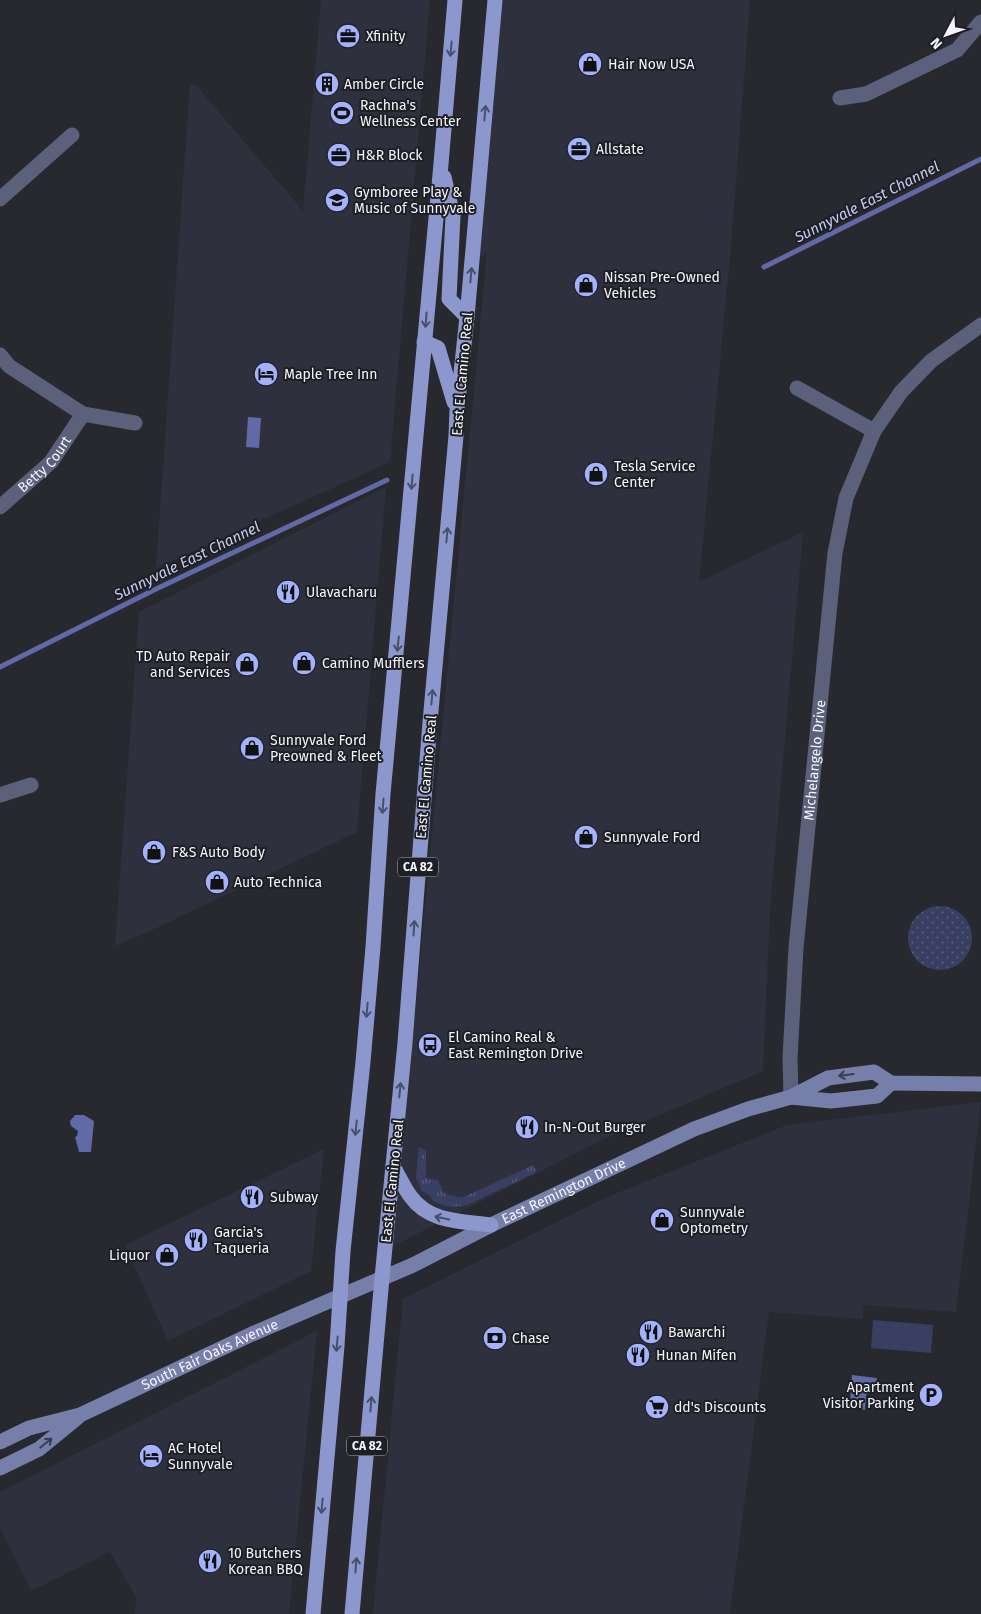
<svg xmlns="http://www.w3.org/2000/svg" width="981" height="1614" font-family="'Fira Sans',sans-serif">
	<defs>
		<pattern id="grass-tufts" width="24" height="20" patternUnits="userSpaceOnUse" patternTransform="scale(1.25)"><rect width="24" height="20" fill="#383f63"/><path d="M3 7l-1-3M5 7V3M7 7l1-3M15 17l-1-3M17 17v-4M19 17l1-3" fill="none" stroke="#555b7a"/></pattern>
		<pattern id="park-dots" width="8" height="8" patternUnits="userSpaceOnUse" patternTransform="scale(1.25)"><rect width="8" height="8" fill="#383f63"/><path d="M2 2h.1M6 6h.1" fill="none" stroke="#555b7a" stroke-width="1.8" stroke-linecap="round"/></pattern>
	</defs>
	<rect width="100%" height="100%" fill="#27292f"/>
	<g fill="#2e313d">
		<polygon points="321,0 430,0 390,462 156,568 190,83 196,85 303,211"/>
		<polygon points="495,0 750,0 731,246 699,582 803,532 770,909 763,1071 604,1139 393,1246 487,252 471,265"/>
		<polygon points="386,487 357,832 148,932 115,946 139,612"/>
		<polygon points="981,1102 956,1312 864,1305 862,1319 769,1312 730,1614 373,1614 403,1299 607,1197 787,1125"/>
		<polygon points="324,1149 311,1271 168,1341 125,1245"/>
		<polygon points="317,1331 289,1614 135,1614 136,1597 110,1552 31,1591 0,1528 0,1492"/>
	</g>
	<path fill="url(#grass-tufts)" d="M419 1147 426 1151V1178L438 1180 444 1193 456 1197H464L533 1165 537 1172 467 1205C455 1208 443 1207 433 1201L430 1196 422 1191 416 1177Z"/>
	<circle fill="url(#park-dots)" cx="940" cy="938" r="32"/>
	<polygon fill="#383f63" points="873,1320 933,1325 931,1353 871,1348"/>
	<g fill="#5f6aa7">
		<polygon points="248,417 261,418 259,448 246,447"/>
		<polygon points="75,1115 84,1115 94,1121 91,1152 79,1152 75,1137 77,1136 78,1131 71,1126 70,1121"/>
		<polygon points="852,1375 877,1378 876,1390 871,1391 866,1395 865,1410 855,1408 850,1402"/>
	</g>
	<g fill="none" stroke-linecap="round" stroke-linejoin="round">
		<g stroke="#5f6aa7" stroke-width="5">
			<polyline points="764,267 981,159"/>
			<polyline points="0,667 154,590 387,480"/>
		</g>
		<g stroke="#5b617b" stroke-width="15">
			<polyline points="840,98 866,94 957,50 981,22"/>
			<polyline points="0,199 72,135"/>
			<polyline points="0,355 9,366 83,414 135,423"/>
			<polyline points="797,388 874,431"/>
			<path id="s1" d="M0 507 51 462 83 414"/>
			<polyline points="0,795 31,785"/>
			<path id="s2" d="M791 1097 790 1058 796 948 835 553 846 498 874 431 901 392 931 361 981 325"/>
		</g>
		<g stroke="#767faa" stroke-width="15">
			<polyline points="791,1097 831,1101 877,1096 891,1083"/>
			<path id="s3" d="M0 1442 29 1428 80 1415 252 1334 413 1265 491 1225 694 1129 748 1109 791 1097 828 1078 874 1072 891 1083 981 1084"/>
			<polyline points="0,1468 39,1449 77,1418"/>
		</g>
		<g stroke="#8c97ce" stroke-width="15">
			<polyline points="444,177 453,216 449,299 467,317"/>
			<polyline points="424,342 438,348 454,402"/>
			<path d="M393 1166C399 1176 404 1188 411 1197 430 1223 462 1221 491 1225"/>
			<polyline points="313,1614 337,1346 343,1251 363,1062 373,947 383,794 441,164 455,0"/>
			<polyline points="352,1614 382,1278 405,1043 430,722 456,436 457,410 467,317 495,0"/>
		</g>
	</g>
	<defs><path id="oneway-shaft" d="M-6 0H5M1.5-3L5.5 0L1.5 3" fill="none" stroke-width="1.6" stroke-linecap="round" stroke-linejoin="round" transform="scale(1.25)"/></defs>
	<g stroke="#494f69">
		<use href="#oneway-shaft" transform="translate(451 49) rotate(95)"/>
		<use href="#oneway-shaft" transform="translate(485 113) rotate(-85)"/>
		<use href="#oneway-shaft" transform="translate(471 275) rotate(-85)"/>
		<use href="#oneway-shaft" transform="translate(426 320) rotate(95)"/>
		<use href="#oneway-shaft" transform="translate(412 482) rotate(95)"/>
		<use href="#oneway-shaft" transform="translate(447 535) rotate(-85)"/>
		<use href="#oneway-shaft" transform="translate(398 644) rotate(96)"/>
		<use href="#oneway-shaft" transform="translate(432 697) rotate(-85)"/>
		<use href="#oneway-shaft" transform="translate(383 806) rotate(94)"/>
		<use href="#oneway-shaft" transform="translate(414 928) rotate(-86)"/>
		<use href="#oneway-shaft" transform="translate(367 1010) rotate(95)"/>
		<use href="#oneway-shaft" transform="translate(400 1090) rotate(-84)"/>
		<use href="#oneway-shaft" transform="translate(356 1128) rotate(96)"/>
		<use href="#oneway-shaft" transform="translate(442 1218) rotate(-168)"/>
		<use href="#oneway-shaft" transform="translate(337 1344) rotate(95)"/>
		<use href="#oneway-shaft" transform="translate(371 1404) rotate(-85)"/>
		<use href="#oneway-shaft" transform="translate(322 1506) rotate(95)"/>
		<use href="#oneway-shaft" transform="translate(356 1565) rotate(-85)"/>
	</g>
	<g stroke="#383c4d">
		<use href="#oneway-shaft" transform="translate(846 1075) rotate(172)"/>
		<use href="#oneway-shaft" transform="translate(46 1443) rotate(-39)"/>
	</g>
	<defs>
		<g id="office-disc" transform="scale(1.25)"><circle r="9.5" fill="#a3b2fd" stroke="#1d1f25"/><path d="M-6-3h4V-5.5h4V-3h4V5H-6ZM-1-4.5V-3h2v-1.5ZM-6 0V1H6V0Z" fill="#111"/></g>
		<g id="shop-disc" transform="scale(1.25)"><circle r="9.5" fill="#a3b2fd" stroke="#1d1f25"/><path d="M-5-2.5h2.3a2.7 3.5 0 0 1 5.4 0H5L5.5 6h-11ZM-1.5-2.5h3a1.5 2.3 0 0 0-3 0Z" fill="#111"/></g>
		<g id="building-disc" transform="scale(1.25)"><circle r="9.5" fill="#a3b2fd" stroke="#1d1f25"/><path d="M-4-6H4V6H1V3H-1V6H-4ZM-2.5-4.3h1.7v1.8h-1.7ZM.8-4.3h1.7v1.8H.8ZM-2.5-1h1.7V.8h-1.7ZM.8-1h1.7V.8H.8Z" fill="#111"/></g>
		<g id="stadium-disc" transform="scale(1.25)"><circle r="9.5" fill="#a3b2fd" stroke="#1d1f25"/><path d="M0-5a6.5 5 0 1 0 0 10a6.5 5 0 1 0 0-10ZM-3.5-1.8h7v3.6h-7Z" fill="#111"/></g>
		<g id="school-disc" transform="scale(1.25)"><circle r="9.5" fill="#a3b2fd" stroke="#1d1f25"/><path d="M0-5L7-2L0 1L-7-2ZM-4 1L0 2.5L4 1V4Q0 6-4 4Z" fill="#111"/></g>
		<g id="hotel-disc" transform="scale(1.25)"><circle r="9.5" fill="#a3b2fd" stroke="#1d1f25"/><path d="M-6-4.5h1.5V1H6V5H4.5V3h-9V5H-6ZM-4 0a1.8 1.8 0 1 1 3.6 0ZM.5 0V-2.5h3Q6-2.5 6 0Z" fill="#111"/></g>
		<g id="restaurant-disc" transform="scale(1.25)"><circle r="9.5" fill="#a3b2fd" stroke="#1d1f25"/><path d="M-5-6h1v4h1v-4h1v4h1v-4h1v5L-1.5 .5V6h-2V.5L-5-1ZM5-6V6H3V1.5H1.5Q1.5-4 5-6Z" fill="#111"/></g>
		<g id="bus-disc" transform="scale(1.25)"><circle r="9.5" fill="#a3b2fd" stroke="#1d1f25"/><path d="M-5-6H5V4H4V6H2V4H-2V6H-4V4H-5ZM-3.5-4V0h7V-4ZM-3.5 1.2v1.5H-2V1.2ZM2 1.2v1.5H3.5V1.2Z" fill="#111"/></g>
		<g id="bank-disc" transform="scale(1.25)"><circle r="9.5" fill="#a3b2fd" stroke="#1d1f25"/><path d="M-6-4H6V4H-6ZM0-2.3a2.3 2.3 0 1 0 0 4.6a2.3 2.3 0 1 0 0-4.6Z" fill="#111"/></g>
		<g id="parking-disc" transform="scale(1.25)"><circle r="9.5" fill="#a3b2fd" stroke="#1d1f25"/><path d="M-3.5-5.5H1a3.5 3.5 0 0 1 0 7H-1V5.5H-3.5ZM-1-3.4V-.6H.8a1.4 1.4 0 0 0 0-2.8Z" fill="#111"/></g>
		<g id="supermarket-disc" transform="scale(1.25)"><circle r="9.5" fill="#a3b2fd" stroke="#1d1f25"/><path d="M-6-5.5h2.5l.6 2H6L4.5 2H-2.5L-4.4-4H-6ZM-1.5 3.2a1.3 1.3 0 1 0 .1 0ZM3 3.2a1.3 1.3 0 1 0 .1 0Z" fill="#111"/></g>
	</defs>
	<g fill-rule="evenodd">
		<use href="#office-disc" x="348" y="36"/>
		<use href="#shop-disc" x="590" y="64"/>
		<use href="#building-disc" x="327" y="84"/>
		<use href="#stadium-disc" x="342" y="113"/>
		<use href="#office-disc" x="579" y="149"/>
		<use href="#office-disc" x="339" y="155"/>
		<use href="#school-disc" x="337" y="200"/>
		<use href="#shop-disc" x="586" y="285"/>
		<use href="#hotel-disc" x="266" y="374"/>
		<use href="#shop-disc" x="596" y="474"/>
		<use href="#restaurant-disc" x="288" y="592"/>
		<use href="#shop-disc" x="304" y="663"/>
		<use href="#shop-disc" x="247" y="664"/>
		<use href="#shop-disc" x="252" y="748"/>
		<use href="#shop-disc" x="586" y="837"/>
		<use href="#shop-disc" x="154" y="852"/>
		<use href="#shop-disc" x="217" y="882"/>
		<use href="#bus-disc" x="430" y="1045"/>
		<use href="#restaurant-disc" x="527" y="1127"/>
		<use href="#restaurant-disc" x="252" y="1197"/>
		<use href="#shop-disc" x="662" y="1220"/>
		<use href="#restaurant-disc" x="196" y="1240"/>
		<use href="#shop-disc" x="167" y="1255"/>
		<use href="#restaurant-disc" x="651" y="1332"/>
		<use href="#bank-disc" x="495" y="1338"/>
		<use href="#restaurant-disc" x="638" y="1355"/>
		<use href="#parking-disc" x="931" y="1395"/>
		<use href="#supermarket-disc" x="657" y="1407"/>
		<use href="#hotel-disc" x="151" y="1456"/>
		<use href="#restaurant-disc" x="210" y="1561"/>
	</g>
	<g text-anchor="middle" stroke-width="4" stroke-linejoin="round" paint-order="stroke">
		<g fill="#1d1f25" stroke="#b4b5b9" stroke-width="1">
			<rect x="398" y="857.5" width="40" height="19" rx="4"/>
			<rect x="347" y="1436.5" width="40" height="19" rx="4"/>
		</g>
		<g font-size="12" font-weight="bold" fill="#f4f5f9">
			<text x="418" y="871">CA 82</text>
			<text x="367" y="1450">CA 82</text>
		</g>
		<g font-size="14" fill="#f4f5f9" stroke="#1d1f25" text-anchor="start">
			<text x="366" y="41">Xfinity</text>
			<text x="608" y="69">Hair Now USA</text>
			<text x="344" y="89">Amber Circle</text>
			<text x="360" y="110">Rachna's<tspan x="360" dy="16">Wellness Center</tspan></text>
			<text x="596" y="154">Allstate</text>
			<text x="356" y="160">H&amp;R Block</text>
			<text x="354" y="197">Gymboree Play &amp;<tspan x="354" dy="16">Music of Sunnyvale</tspan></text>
			<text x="604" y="282">Nissan Pre-Owned<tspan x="604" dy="16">Vehicles</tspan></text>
			<text x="284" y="379">Maple Tree Inn</text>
			<text x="614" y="471">Tesla Service<tspan x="614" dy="16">Center</tspan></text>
			<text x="306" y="597">Ulavacharu</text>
			<text x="230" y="661" text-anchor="end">TD Auto Repair<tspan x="230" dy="16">and Services</tspan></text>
			<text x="322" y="668">Camino Mufflers</text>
			<text x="270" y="745">Sunnyvale Ford<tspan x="270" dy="16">Preowned &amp; Fleet</tspan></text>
			<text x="604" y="842">Sunnyvale Ford</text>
			<text x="172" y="857">F&amp;S Auto Body</text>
			<text x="234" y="887">Auto Technica</text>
			<text x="448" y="1042">El Camino Real &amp;<tspan x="448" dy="16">East Remington Drive</tspan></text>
			<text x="544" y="1132">In-N-Out Burger</text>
			<text x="270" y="1202">Subway</text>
			<text x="680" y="1217">Sunnyvale<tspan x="680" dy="16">Optometry</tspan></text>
			<text x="214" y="1237">Garcia's<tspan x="214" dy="16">Taqueria</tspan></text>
			<text x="150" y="1260" text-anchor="end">Liquor</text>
			<text x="668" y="1337">Bawarchi</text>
			<text x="512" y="1343">Chase</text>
			<text x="656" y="1360">Hunan Mifen</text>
			<text x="914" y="1392" text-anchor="end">Apartment<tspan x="914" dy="16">Visitor Parking</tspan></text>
			<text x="674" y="1412">dd's Discounts</text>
			<text x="168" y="1453">AC Hotel<tspan x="168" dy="16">Sunnyvale</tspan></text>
			<text x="228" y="1558">10 Butchers<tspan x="228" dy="16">Korean BBQ</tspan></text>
		</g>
		<g font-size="14" fill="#f4f5f9" stroke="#1d1f25">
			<text transform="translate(462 374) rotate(-85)" y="5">East El Camino Real</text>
			<text dy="5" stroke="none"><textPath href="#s1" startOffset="62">Betty Court</textPath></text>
			<text dy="5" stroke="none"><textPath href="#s2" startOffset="338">Michelangelo Drive</textPath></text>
			<text transform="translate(426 777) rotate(-85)" y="5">East El Camino Real</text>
			<text transform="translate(392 1181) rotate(-84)" y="5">East El Camino Real</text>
			<text dy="5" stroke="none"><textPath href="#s3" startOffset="618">East Remington Drive</textPath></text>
			<text dy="5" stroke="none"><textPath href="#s3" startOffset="228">South Fair Oaks Avenue</textPath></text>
		</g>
		<g font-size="15" font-style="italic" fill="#c4ccf0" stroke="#1d1f25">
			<text transform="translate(867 202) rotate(-27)" y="5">Sunnyvale East Channel</text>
			<text transform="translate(187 561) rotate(-26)" y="5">Sunnyvale East Channel</text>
		</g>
	</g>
	<g transform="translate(946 35) rotate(229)" stroke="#1d1f25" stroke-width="4" paint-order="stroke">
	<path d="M0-4L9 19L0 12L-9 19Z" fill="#f4f5f9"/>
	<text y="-8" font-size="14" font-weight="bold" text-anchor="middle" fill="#f4f5f9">N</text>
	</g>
</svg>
